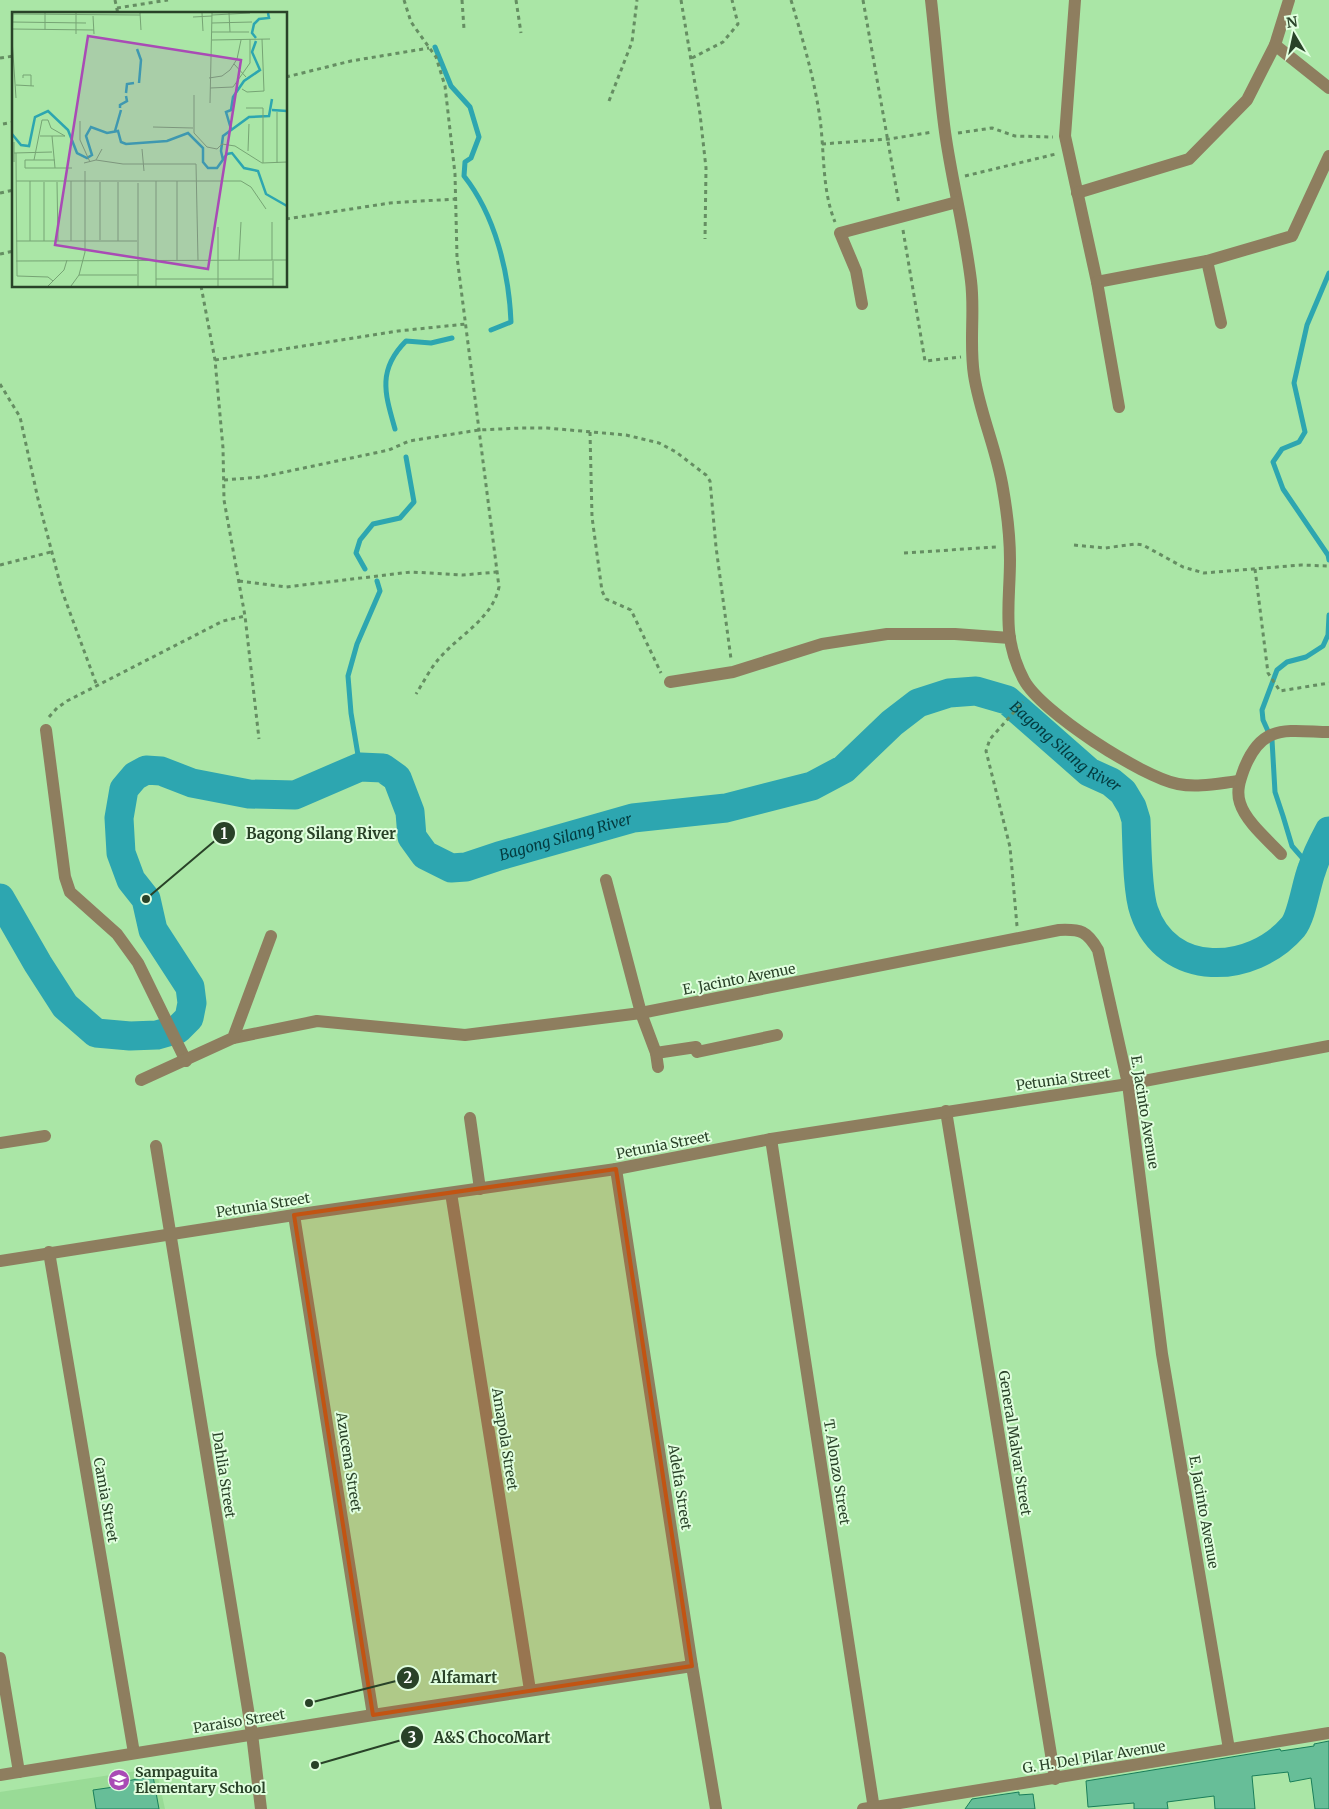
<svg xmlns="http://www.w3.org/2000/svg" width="1329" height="1809" font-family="Merriweather,serif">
	<rect width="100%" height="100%" fill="#aae6a6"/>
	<polygon fill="#99db96" points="156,1768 165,1809 0,1809 0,1792"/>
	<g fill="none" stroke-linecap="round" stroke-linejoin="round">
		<g stroke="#2da6b0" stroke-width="5">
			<path d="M435 47 451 86 470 107 479 137 471 158 465 162 464 176C495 215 509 272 511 322L491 330"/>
			<polyline points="1329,273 1307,325 1294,383 1305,432 1299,442 1282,449 1273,462 1283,489 1328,555 1329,560"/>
			<path d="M395 429C385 394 377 370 406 341L431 343 452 338"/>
			<polyline points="365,569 356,553 360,540 373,524 400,518 414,502 406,457"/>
			<polyline points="360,767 351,713 348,676 357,644 380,591 377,581"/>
			<polyline points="1312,869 1292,846 1283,816 1275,792 1272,740 1263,720 1262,710 1277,670 1287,662 1306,657 1323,646 1328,635 1329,615"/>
		</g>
		<path stroke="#2da6b0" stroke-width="29" id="s1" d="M0 898 38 964 65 1006 96 1033 130 1036 157 1035 178 1029 189 1018 192 1003 190 987 153 930 146 899 131 880 121 853 119 818 124 789 135 776 146 770 161 771 192 783 249 794 295 795 360 767 383 768 397 778 410 812 412 837 425 855 451 868 466 867 499 856 633 818 726 808 812 786 844 769 892 723 918 703 949 693 976 691 1007 700 1089 772 1111 782 1123 792 1132 807 1136 820C1137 844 1137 891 1144 911 1167 979 1252 975 1293 927 1302 916 1306 884 1312 869 1316 856 1322 844 1329 831"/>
	</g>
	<g fill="#67be98" stroke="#197e5a">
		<polygon points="1329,1741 1329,1809 1315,1809 1311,1778 1290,1782 1288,1772 1252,1776 1255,1809 1215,1809 1214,1796 1167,1802 1168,1809 1134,1809 1134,1803 1088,1807 1086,1781 1280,1749 1281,1751 1314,1746 1314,1744"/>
		<polygon points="153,1776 159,1809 96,1809 93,1790 128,1785 127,1781"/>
		<polygon points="1019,1792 1019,1795 1033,1794 1035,1809 965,1809 972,1799"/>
	</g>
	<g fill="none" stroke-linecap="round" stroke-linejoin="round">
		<g stroke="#658e62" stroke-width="3" stroke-dasharray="4 4" stroke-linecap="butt">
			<polyline points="115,0 118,14"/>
			<path d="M404 0 411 22 436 57 445 86 455 174 457 257 499 587C492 620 457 636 437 661 429 671 423 683 416 694"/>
			<polyline points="462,0 464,29"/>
			<polyline points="516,0 521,33"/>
			<polyline points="681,0 700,114 706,168 705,239"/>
			<path d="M791 0C802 37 813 74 819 112 825 148 821 188 835 222"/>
			<polyline points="863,0 899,204"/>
			<polyline points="117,8 168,0"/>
			<polyline points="0,58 14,56"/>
			<polyline points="692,58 723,42 738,24 732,0"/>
			<polyline points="286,77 351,61 429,48"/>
			<polyline points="609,101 632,42 637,0"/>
			<polyline points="3,124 14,122"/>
			<polyline points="958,133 992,128 1015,136 1053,137"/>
			<polyline points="822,144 889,139 933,132"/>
			<polyline points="965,176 1056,154"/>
			<polyline points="0,193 14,190"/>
			<polyline points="286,219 390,203 455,199"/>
			<polyline points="903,230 925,361 961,357"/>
			<polyline points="0,254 14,251"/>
			<polyline points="201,286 215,360 223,448 224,500 245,616 259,739"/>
			<polyline points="215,360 398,331 466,324"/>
			<polyline points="0,384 20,417 38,499 62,591 97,686"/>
			<polyline points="590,432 592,517 602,591 606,599 631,610 661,673"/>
			<polyline points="224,480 261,477 299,469 389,450 409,441 479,430 521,428 547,428 626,435 659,443 676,452 706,475 710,481 716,547 731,659"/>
			<polyline points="1074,545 1105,548 1136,544 1143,545 1183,567 1204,573 1301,565 1329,566"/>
			<polyline points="904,553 996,547"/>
			<polyline points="0,565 51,552"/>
			<polyline points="1255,569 1268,673 1280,691 1329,683"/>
			<polyline points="239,581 286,587 411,572 463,575 497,572"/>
			<polyline points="49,717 57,708 67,701 223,621 245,616"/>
			<polyline points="1017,926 1010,847 986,751 990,739 1023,702"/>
		</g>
		<g stroke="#8e7e5f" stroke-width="12">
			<path d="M931 0C936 44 939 88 945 132 952 182 965 231 971 281 975 312 969 343 974 375 980 414 997 450 1003 489 1007 512 1010 537 1010 560 1010 604 1001 637 1024 680 1041 712 1142 777 1178 784 1198 788 1220 783 1239 781"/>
			<polyline points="1075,0 1065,136 1097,282 1119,407"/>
			<polyline points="1275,45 1329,88"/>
			<polyline points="1077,193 1189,159 1247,100 1275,45 1289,0"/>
			<polyline points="1207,261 1221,323"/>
			<polyline points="1097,282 1207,261 1292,236 1329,156"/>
			<polyline points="862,304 856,271 840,233 957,202"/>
			<polyline points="670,682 733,672 822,644 887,634 955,634 1010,638"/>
			<polyline points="46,730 65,877 70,892 117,934 138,963 186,1061"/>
			<path d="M1281 854C1268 840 1246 822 1240 803 1236 791 1240 780 1244 769 1262 723 1286 731 1329 732"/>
			<polyline points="606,880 641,1013 656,1053 658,1067"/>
			<path d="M233 1038 317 1021 465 1035 641 1013 1059 930C1081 929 1087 931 1098 950L1128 1084 1162 1354 1229 1749"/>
			<polyline points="656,1053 696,1047 697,1052 777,1035"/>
			<polyline points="141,1080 233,1038 271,936"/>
			<polyline points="946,1111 1055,1779"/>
			<polyline points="470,1118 480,1189"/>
			<polyline points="771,1139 874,1809"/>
			<polyline points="0,1143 45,1136"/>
			<polyline points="156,1146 252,1734 261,1809"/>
			<polyline points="616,1169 692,1666 716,1809"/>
			<polyline points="451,1193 530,1690"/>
			<polyline points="294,1215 373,1715"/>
			<polyline points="49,1252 134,1753"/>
			<polyline points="0,1261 294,1215 616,1169 771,1139 1128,1084 1329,1046"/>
			<polyline points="0,1658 19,1772"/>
			<polyline points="0,1775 373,1715 692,1666"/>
			<polyline points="863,1809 1329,1733"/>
		</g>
	</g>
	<path fill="#c25412" fill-opacity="0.2" stroke="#c25412" stroke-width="4" stroke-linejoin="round" d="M616 1169 692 1666 373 1715 294 1215Z"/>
	<defs>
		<g id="school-disc" transform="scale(1.125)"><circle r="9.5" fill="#a94bb5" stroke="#e0fede"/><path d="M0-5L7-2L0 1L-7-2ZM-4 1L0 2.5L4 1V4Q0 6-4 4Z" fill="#fff"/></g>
	</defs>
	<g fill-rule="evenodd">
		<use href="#school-disc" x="119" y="1780"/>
	</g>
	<g text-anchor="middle" stroke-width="4" stroke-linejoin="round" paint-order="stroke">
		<g font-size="14" fill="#294228" stroke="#e0fede">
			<text transform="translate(739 979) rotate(-11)" y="5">E. Jacinto Avenue</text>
			<text transform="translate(1063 1079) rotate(-8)" y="5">Petunia Street</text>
			<text transform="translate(1145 1112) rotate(81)" y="5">E. Jacinto Avenue</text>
			<text transform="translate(663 1145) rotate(-11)" y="5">Petunia Street</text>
			<text transform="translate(263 1205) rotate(-9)" y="5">Petunia Street</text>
			<text transform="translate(505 1439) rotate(81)" y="5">Amapola Street</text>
			<text transform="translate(1015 1443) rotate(81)" y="5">General Malvar Street</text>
			<text transform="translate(349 1462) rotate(81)" y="5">Azucena Street</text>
			<text transform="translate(837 1472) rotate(81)" y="5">T. Alonzo Street</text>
			<text transform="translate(224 1475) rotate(81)" y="5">Dahlia Street</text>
			<text transform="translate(680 1487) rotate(81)" y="5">Adelfa Street</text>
			<text transform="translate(106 1500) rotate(80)" y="5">Camia Street</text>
			<text transform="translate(1204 1512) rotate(80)" y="5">E. Jacinto Avenue</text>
			<text transform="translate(239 1721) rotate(-9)" y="5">Paraiso Street</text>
			<text transform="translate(1094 1757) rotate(-9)" y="5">G. H. Del Pilar Avenue</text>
		</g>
		<g font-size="14" font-weight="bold" fill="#294228" stroke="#e0fede" text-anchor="start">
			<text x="135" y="1777">Sampaguita<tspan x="135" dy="16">Elementary School</tspan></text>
		</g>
		<g font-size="15" font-style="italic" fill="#033b3f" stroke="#e0fede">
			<text dy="5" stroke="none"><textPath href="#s1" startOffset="1594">Bagong Silang River</textPath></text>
			<text dy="5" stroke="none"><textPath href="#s1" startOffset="1039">Bagong Silang River</textPath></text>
		</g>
	</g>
	<g transform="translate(12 12)">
		<rect width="275" height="275" fill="#aae6a6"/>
		<path fill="none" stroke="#2da6b0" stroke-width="2.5" d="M244 26 240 21 242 12 247 7 257 6 256 1M125 37 129 48 127 71M114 81 115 72 122 71M108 96V93L115 89 114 84M260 98 275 99M219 117 214 100 219 98 221 85 232 69 248 58 240 40 244 29M103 119 109 98M0 122 9 133 17 134 23 105 36 99 56 118 65 141 75 146 80 143 74 124 79 115 95 121 106 119 109 130 114 132 155 129 176 121 191 136V150L196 156H205L215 142 220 141 232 156 246 159 254 182 275 194M211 148 209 139 211 124 237 105 257 104 260 87"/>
		<path fill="none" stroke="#76a474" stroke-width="1" d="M33 1V18M64 1V22M128 1 129 18M190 1 191 19M217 1 218 20M0 2 128 3M200 3 238 1M81 4 82 22M181 5 200 4M0 10 74 11M200 11 240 10M0 17 82 18M200 20H237M0 27 4 86M0 27 1 1M200 28 258 27M222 52 234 65M11 66V63H19V74M197 66 210 64 218 58 225 47 229 28M4 73 22 74M198 76 221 75 238 51V27M230 77 235 80 252 79 250 27M182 83V121L195 135 205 137M198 91 200 1M234 96H251V151M265 100V151M68 109V128L78 150M141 115 181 116M28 124H53M40 124 43 156M2 130V150M130 137 132 159M205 137 210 132 223 134 250 151 275 150M236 139 237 112M2 141 40 140M4 141 5 264 36 265 41 269M22 148 30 108H36L39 116 53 124M43 148H13V156H60M84 148 111 152H184L186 248M72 151 84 148 90 137M4 169H229L239 175 254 197M18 169V229M59 169V229M165 169V248M45 170 46 229M88 170V228M106 170V229M126 171V274M206 215V274M4 229H125M32 229V170M227 248 229 210M260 248V210M4 249 275 248M261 249V274M67 263H125M144 267H261M36 274 52 258 55 248M59 274 67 263 73 240V159M144 274V169"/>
		<path fill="#a94bb5" fill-opacity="0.15" stroke="#a94bb5" stroke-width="2.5" d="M76 24 229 48 196 257 43 233Z"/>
		<rect width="275" height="275" fill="none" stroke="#294228" stroke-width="2.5"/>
	</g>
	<path fill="none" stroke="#294228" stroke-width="2" d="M146 899L224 833M309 1703L408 1678M315 1765L412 1737"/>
	<g fill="#294228" stroke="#e0fede" stroke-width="2">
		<circle cx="146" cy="899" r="5"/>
		<circle cx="309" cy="1703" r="5"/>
		<circle cx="315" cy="1765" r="5"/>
		<circle cx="224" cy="833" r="12"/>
		<circle cx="408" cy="1678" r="12"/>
		<circle cx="412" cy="1737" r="12"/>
	</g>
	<g font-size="15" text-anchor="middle" font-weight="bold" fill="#fff">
		<text x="224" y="839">1</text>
		<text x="408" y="1683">2</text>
		<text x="412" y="1743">3</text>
	</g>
	<g font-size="15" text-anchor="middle" font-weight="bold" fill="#294228" stroke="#e0fede" stroke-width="4" stroke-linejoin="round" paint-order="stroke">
		<text x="321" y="839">Bagong Silang River</text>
		<text x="464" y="1683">Alfamart</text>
		<text x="492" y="1743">A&amp;S ChocoMart</text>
	</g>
	<g transform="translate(1294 35) rotate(351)" stroke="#e0fede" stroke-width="4" paint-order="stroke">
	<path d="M0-4L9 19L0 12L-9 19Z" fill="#294228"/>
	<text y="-8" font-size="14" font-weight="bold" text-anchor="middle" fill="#294228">N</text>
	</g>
</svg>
